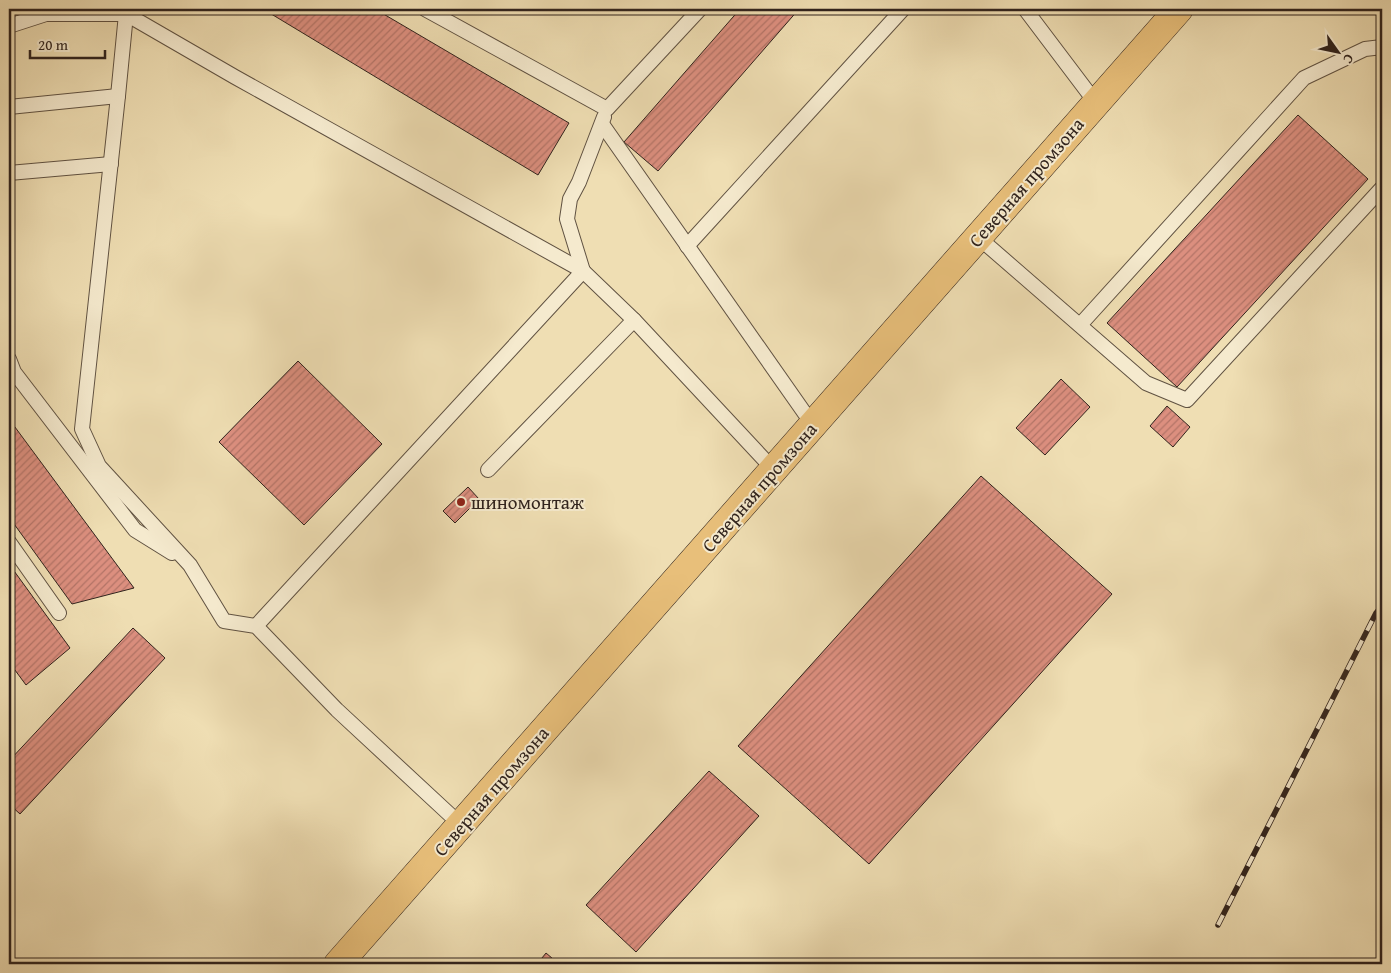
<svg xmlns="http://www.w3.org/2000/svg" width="1391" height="973" font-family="'Gentium Book Plus',serif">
	<defs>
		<pattern id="building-hatch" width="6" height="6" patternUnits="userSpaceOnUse" patternTransform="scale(1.25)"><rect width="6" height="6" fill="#dc8f7f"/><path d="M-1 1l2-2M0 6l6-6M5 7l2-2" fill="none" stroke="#b37467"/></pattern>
	</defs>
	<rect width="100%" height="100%" fill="#efdeb3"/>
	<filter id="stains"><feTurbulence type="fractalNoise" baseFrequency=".004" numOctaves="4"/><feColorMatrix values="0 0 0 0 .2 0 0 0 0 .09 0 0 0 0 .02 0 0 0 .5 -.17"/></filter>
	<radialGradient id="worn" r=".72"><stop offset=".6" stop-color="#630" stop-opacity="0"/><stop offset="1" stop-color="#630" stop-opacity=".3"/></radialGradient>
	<g fill="url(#building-hatch)" stroke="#30231d">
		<polygon points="263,9 375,9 569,123 538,175"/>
		<polygon points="740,9 799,9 658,171 624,142"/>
		<polygon points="1298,115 1368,179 1177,387 1107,323"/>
		<polygon points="298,361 382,444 304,525 219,442"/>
		<polygon points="1061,379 1090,407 1045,455 1016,428"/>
		<polygon points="1167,406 1190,427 1173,447 1150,426"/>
		<polygon points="9,419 134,588 72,604 9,517"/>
		<polygon points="981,476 1112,594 869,864 738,746"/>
		<polygon points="468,487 479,499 455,523 443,511"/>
		<polygon points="9,564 70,648 26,685 9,662"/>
		<polygon points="133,628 165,658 20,814 9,804 9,761"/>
		<polygon points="709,771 759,816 636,952 586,905"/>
		<polygon points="546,953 559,964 537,964"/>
	</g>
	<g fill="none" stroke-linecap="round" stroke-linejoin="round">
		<g stroke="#605242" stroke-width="16">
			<g id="service">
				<polyline points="425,9 607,109 700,9"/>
				<polyline points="1025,9 1096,103"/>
				<polyline points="9,26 46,14 126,14 127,9"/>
				<polyline points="9,107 118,96"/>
				<polyline points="602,124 813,425"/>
				<polyline points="9,173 111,164"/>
				<polyline points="978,237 1146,383 1187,400 1382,188"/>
				<polyline points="687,246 903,9"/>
				<polyline points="583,271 567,219 570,199 579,182 604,117"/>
				<polyline points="1080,325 1304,78 1365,49 1382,47"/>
				<polyline points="9,359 14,372 135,530 172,553"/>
				<polyline points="488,470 634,320"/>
				<polyline points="9,542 59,613"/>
				<polyline points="256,626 583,271"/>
				<polyline points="461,825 337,710 256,626 224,621 190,565 99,466 82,429 118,96 126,14 235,77 583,271 634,320 774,470"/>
			</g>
		</g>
		<g stroke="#30231d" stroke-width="29">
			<polyline id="primary" points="338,964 1179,9"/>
		</g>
		<use href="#service" stroke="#f5eace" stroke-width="14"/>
		<use href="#primary" stroke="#e8bf7a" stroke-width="28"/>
		<g stroke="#30231d" stroke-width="5.5">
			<polyline id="rail" points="1218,925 1376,613 1382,606"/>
		</g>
		<use href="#rail" stroke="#f5eace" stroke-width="4" stroke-dasharray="11" stroke-linecap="butt"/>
	</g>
	<circle fill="#8f2418" stroke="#f5eace" stroke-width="2" cx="461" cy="502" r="5"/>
	<g text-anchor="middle" stroke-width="4" stroke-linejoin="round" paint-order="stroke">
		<g font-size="19" fill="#30231d" stroke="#f5eace">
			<text transform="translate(1026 182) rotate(-49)" y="7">Северная промзона</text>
			<text transform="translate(759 487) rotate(-49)" y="7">Северная промзона</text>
			<text transform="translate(491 791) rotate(-49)" y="7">Северная промзона</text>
		</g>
		<g font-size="19" fill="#30231d" stroke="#f5eace" text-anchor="start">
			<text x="471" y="509">шиномонтаж</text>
		</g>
	</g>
	<rect width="1391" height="973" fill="none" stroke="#efdeb3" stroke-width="30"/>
	<rect x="10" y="10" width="1371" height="953" fill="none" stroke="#30231d" stroke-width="2.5"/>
	<rect x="15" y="15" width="1361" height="943" fill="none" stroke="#30231d"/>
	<g transform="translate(1338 52) rotate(123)" stroke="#f5eace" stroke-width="4" paint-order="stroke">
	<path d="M0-4L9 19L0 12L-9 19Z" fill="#30231d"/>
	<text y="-8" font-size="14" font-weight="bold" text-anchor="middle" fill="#30231d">С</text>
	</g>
	<path d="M30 50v8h75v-8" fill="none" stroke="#30231d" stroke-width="2.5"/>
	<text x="38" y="50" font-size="15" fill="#30231d" stroke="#f5eace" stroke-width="4" paint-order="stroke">20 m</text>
	<rect width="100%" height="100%" filter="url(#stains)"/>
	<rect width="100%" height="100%" fill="url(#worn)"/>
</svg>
